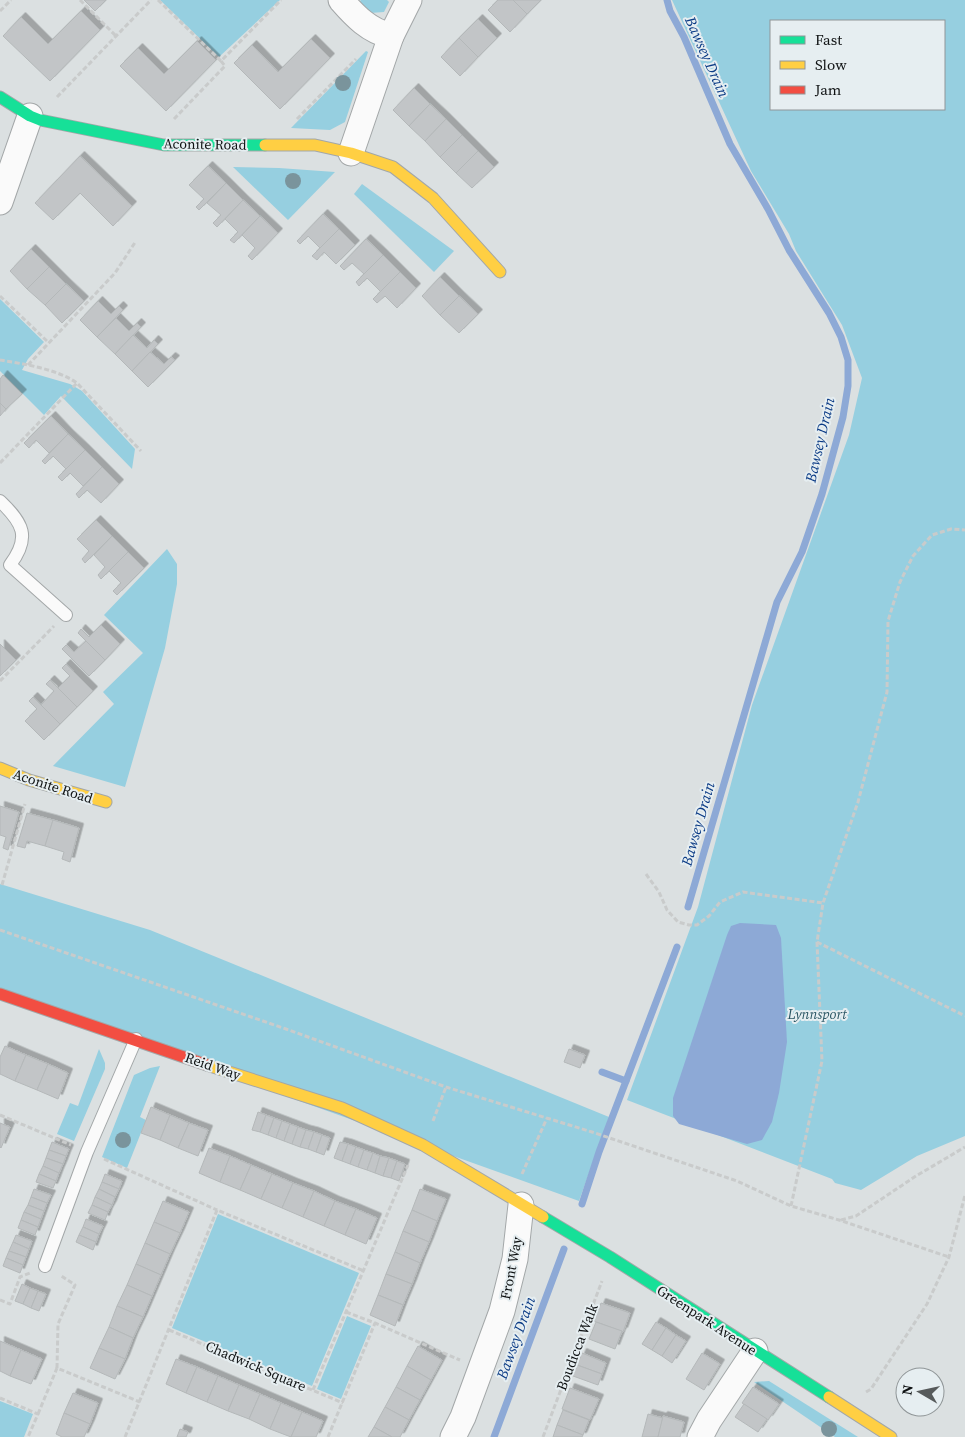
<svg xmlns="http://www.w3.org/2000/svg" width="965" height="1437" font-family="'Source Serif 4',serif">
	<defs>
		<filter id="shadow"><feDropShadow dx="4.5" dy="-4.5" stdDeviation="0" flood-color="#0004"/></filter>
	</defs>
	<rect width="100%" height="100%" fill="#dbe0e1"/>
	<g fill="#96cfe0" fill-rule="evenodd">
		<polygon points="160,0 280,0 219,57"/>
		<polygon points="361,0 387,0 389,2 384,12 370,13 357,4"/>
		<path d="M672 0H965V1136L917 1156 861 1190 835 1183 832 1179 627 1100 698 907 752 705 849 435 862 378 842 325 796 251 789 234 751 171ZM771 21H944V109H771Z"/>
		<polygon points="366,51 368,52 345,122 330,130 291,128"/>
		<polygon points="233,167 279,168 335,172 288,220"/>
		<polygon points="362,184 454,251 434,272 354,194"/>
		<polygon points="0,299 44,342 28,359 22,370 70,384 82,391 135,449 132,469 61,396 44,415 0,371"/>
		<polygon points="167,549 177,564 177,584 165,648 125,787 53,766 114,704 103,692 143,653 104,615"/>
		<polygon points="0,884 150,930 609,1117 579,1201 0,994"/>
		<polygon points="99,1049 105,1063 105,1069 74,1141 57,1134 70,1103 78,1106"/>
		<polygon points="160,1066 140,1117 146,1120 127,1168 102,1157 134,1075 150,1068"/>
		<polygon points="218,1214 359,1273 312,1386 172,1328"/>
		<polygon points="347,1316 371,1326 341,1399 317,1389"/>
		<polygon points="769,1381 858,1437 835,1437 754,1382"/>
		<polygon points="0,1401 33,1414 24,1437 0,1437"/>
	</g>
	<polygon fill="#8da9d6" points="740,923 776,925 781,938 787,1042 779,1093 772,1122 762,1140 747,1144 679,1124 673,1116 673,1098 727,935 731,926"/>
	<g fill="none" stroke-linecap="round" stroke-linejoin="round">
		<g stroke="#8da9d6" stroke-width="7">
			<polyline points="667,0 670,11 684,37 730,144 768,209 789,250 829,313 841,337 848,360 848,386 843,417 822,494 802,552 777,602 688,907"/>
			<polyline points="602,1072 626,1081"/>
			<polyline points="582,1204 599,1152 677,947"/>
			<polyline points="494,1437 564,1249"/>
		</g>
	</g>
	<g fill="#c2c5c7" stroke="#b4b8b9" filter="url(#shadow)">
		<polygon points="84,0 106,0 95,11"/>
		<polygon points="498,0 513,0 527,14 510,32 488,10"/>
		<polygon points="513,0 541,0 527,14"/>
		<polygon points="81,11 100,30 50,81 3,36 21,17 48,44"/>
		<polygon points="478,19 497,38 478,57 459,38"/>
		<polygon points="459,38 478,57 460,76 441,57"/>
		<polygon points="311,39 330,58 280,109 234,63 252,45 278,72"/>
		<polygon points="197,41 216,60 166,111 120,66 138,48 164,74"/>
		<polygon points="414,88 430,104 409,126 393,110"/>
		<polygon points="430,104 446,119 425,141 409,126"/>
		<polygon points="446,119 462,135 440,157 425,141"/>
		<polygon points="462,135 478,151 456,173 440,157"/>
		<polygon points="478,151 494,167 472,188 456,173"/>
		<polygon points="80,156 132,206 113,226 80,193 53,220 35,203"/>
		<polygon points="208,166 226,183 199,210 196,207 204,199 189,185"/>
		<polygon points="226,183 243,200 217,227 213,223 221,215 207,203"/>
		<polygon points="243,200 260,216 234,243 230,240 238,232 225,219"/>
		<polygon points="323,214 339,229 320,248 308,236 300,244 297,241"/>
		<polygon points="260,216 278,233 252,260 248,256 255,248 242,235"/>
		<polygon points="339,229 355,245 336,264 324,252 317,260 312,256"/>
		<polygon points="366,239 383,255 364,274 352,263 344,270 340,266"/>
		<polygon points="31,249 49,267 27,289 10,271"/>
		<polygon points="383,255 400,272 381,292 367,278 359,286 356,282"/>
		<polygon points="49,267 66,284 45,305 27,289"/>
		<polygon points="400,272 416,288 397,308 385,296 377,303 373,299"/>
		<polygon points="440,277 459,296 440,315 422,296"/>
		<polygon points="66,284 84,301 62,323 45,305"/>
		<polygon points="459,296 478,314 459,333 440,315"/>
		<polygon points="98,301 111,314 119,306 123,310 97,337 80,320"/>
		<polygon points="116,318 129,331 137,323 141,327 115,354 97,337"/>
		<polygon points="133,335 147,348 154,340 158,344 132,371 115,354"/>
		<polygon points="150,352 164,364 171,357 175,360 148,387 132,371"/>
		<polygon points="3,375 22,394 6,409 0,403 0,379"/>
		<polygon points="0,403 6,409 0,416"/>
		<polygon points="51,416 68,434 49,453 36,440 29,448 24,443"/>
		<polygon points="68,434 85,450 66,469 53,456 45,464 42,461"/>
		<polygon points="85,450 102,467 83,486 70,473 62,481 58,477"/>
		<polygon points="102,467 119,484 101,503 87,490 79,498 76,494"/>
		<polygon points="96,520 112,536 85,563 82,559 89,551 77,539"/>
		<polygon points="112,536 128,552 101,579 98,575 105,567 94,555"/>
		<polygon points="128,552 144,568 117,595 113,591 121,583 109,571"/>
		<polygon points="101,625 120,644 105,660 78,633 81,629 89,637"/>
		<polygon points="86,641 105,660 89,676 62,649 66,645 74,652"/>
		<polygon points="0,644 16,660 0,676"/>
		<polygon points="66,664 93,691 77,707 58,688 70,676 62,668"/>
		<polygon points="50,680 77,707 60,724 41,705 54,691 46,684"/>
		<polygon points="33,697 60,724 44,740 25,721 37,709 29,701"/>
		<polygon points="0,806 19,812 8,850 3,848 6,837 0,835"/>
		<polygon points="27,813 53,820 45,846 27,841 25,848 17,846"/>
		<polygon points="53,820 79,828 70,862 62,859 64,852 45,846"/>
		<polygon points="5,1046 26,1055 15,1081 0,1074 0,1057"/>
		<polygon points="569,1049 585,1055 580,1068 564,1062"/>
		<polygon points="26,1055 48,1064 37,1090 15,1081"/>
		<polygon points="48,1064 68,1073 58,1099 37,1090"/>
		<polygon points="151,1107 170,1115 160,1140 141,1133"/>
		<polygon points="258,1112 266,1115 260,1132 252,1130"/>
		<polygon points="170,1115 189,1123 178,1148 160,1140"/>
		<polygon points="266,1115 274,1118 268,1135 260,1132"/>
		<polygon points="274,1118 282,1121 276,1138 268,1135"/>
		<polygon points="282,1121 290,1124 284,1141 276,1138"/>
		<polygon points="0,1123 10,1127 1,1148 0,1147"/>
		<polygon points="189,1123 208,1130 198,1156 178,1148"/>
		<polygon points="290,1124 298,1127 292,1144 284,1141"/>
		<polygon points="298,1127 306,1130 300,1147 292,1144"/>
		<polygon points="306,1130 314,1132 308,1149 300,1147"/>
		<polygon points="314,1132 322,1135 316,1152 308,1149"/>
		<polygon points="322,1135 330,1138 324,1155 316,1152"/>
		<polygon points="52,1142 69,1149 66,1156 49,1150"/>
		<polygon points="340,1142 348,1144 342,1161 334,1158"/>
		<polygon points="348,1144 356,1147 350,1164 342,1161"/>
		<polygon points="356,1147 364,1150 358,1167 350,1164"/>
		<polygon points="209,1148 230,1156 220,1182 199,1173"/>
		<polygon points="49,1150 66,1156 63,1164 46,1158"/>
		<polygon points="364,1150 373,1153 367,1170 358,1167"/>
		<polygon points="373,1153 380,1156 375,1173 367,1170"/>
		<polygon points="230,1156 251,1165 240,1190 220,1182"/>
		<polygon points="380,1156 389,1158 383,1176 375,1173"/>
		<polygon points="46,1158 63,1164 59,1173 43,1166"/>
		<polygon points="389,1158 397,1161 391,1178 383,1176"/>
		<polygon points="397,1161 405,1164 399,1181 391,1178"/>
		<polygon points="251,1165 272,1174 261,1199 240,1190"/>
		<polygon points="43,1166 59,1173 56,1181 39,1174"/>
		<polygon points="39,1174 56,1181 53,1188 36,1182"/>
		<polygon points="105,1174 122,1181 119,1189 102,1182"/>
		<polygon points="272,1174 293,1183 282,1208 261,1199"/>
		<polygon points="102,1182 119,1189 115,1197 99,1189"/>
		<polygon points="293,1183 314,1191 303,1217 282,1208"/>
		<polygon points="34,1189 51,1195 47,1203 31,1197"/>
		<polygon points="99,1189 115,1197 112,1205 95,1197"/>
		<polygon points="420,1189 446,1199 437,1221 412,1210"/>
		<polygon points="314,1191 335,1201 324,1226 303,1217"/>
		<polygon points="31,1197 47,1203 44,1211 28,1205"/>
		<polygon points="95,1197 112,1205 108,1212 92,1205"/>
		<polygon points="163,1201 189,1212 180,1233 154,1222"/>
		<polygon points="335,1201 356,1209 345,1235 324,1226"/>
		<polygon points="28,1205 44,1211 41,1219 24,1212"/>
		<polygon points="92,1205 108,1212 105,1220 88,1213"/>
		<polygon points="356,1209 377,1218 366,1244 345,1235"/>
		<polygon points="412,1210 437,1221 429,1242 403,1231"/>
		<polygon points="24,1212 41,1219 38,1227 21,1220"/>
		<polygon points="86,1219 103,1226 99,1234 83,1227"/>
		<polygon points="21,1220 38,1227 35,1235 18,1228"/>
		<polygon points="154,1222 180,1233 170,1254 145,1243"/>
		<polygon points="83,1227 99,1234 96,1242 79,1235"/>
		<polygon points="403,1231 429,1242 420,1263 395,1252"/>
		<polygon points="16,1235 32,1241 29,1249 13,1242"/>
		<polygon points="79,1235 96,1242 93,1250 76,1242"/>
		<polygon points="13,1242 29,1249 26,1257 9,1251"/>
		<polygon points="145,1243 170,1254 161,1275 136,1264"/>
		<polygon points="9,1251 26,1257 23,1265 6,1258"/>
		<polygon points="395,1252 420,1263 412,1284 386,1274"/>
		<polygon points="6,1258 23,1265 20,1273 3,1266"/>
		<polygon points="136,1264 161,1275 152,1296 127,1285"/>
		<polygon points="386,1274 412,1284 403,1305 378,1295"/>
		<polygon points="22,1284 30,1288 23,1304 15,1301"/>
		<polygon points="127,1285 152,1296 143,1317 117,1306"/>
		<polygon points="30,1288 38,1291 31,1308 23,1304"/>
		<polygon points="38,1291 46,1294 39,1311 31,1308"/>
		<polygon points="378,1295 403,1305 395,1326 370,1315"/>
		<polygon points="601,1303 630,1313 623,1332 594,1321"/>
		<polygon points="117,1306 143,1317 133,1338 109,1327"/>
		<polygon points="596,1322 622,1331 615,1349 589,1339"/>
		<polygon points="656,1322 666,1328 652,1350 642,1344"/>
		<polygon points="109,1327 133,1338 125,1359 99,1348"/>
		<polygon points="666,1328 676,1335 662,1356 652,1350"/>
		<polygon points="676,1335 686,1341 672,1363 662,1356"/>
		<polygon points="0,1341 21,1350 10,1376 0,1371"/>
		<polygon points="418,1346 442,1360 431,1380 407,1366"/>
		<polygon points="99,1348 125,1359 115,1379 90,1368"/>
		<polygon points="21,1350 42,1359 31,1384 10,1376"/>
		<polygon points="582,1353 606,1363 602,1374 577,1365"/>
		<polygon points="702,1353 720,1364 704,1390 686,1379"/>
		<polygon points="176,1359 197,1367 186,1393 166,1384"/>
		<polygon points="577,1365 602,1374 598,1385 573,1376"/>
		<polygon points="407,1366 431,1380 420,1400 396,1387"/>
		<polygon points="197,1367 218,1376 207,1402 186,1393"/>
		<polygon points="218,1376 239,1385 228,1411 207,1402"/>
		<polygon points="239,1385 260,1394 249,1419 228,1411"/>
		<polygon points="396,1387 420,1400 409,1420 385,1407"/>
		<polygon points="753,1387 779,1404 768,1420 742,1403"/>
		<polygon points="570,1388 599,1399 590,1420 562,1409"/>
		<polygon points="73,1393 98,1403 90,1424 64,1413"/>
		<polygon points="260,1394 281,1403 270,1429 249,1419"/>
		<polygon points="281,1403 302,1412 291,1437 270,1429"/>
		<polygon points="744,1404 767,1419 758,1432 735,1417"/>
		<polygon points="385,1407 409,1420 400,1437 392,1437 374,1427"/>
		<polygon points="563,1410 589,1420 583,1435 557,1425"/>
		<polygon points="302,1412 323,1421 316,1437 291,1437"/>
		<polygon points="64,1413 90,1424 84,1437 62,1437 56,1434"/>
		<polygon points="648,1414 663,1418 658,1437 642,1437"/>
		<polygon points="663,1416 684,1422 680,1437 658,1437"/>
		<polygon points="557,1425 583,1435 582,1437 553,1437"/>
		<polygon points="374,1427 392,1437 368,1437"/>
		<polygon points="180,1429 188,1432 186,1437 177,1437"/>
	</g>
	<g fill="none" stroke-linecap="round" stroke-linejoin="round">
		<g stroke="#a3a7a8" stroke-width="14">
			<g id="lane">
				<path d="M0 501C23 523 31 537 10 565L66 615"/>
				<polyline points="45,1266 87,1152 136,1039"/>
			</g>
		</g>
		<g stroke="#a3a7a8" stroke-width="27">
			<g id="street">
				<path d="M341 0C355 16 369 31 391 36"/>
				<polyline points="351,153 391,36 409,0"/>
				<polyline points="0,202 30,116"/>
				<polyline points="453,1437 463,1417 502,1311 515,1259 521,1205"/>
				<polyline points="700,1437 709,1420 755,1351"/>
			</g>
		</g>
		<g stroke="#a3a7a8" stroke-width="13">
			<g id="fast">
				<polyline points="0,97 30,116 40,120 164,145 265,145"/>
				<polyline points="543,1217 610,1257 829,1397"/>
			</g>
		</g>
		<g stroke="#a3a7a8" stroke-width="13">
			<g id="slow">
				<polyline points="265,145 315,145 351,153 393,167 433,198 500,272"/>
				<polyline points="0,768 29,780 106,802"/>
				<polyline points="207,1065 342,1108 423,1145 543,1217"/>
				<polyline points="829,1397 891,1437"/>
			</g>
		</g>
		<g stroke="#a3a7a8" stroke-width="13">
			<polyline id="jam" points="0,994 207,1065"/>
		</g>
		<g stroke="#c9cbcb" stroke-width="3" stroke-dasharray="5 2.5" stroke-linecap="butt">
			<polyline points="80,0 116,36"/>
			<polyline points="158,0 221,61"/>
			<polyline points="0,11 11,0"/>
			<polyline points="57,97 151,0"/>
			<polyline points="174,119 225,66 221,61 281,0"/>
			<polyline points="297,119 356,59"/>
			<polyline points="0,296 48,342"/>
			<path d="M0 360C24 364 57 369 77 383L141 451"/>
			<polyline points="28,365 115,273 136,241"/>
			<polyline points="0,463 77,383"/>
			<polyline points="0,681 54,626"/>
			<polyline points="646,874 659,892 667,910 678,922 689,925 697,925 709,916 720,902 743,892 823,903"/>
			<polyline points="2,885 25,804"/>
			<polyline points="0,930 286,1029 446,1087 592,1132 737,1181 791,1206 839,1220 949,1257"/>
			<polyline points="817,942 965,1016"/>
			<polyline points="0,1115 71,1145"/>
			<polyline points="433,1121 446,1087"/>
			<polyline points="104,1159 217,1210"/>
			<polyline points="522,1174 547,1118"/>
			<polyline points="791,1206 822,1061 817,942 823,903 858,802 887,692 888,621 900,582 913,556 932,535 951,529 965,530"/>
			<polyline points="841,1220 856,1216 916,1176 965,1147"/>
			<polyline points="0,1300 10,1304 20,1277 30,1273"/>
			<polyline points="346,1312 375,1323 460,1360"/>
			<polyline points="169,1330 343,1403"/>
			<polyline points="57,1368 58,1324 75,1285 60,1275"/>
			<polyline points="313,1390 408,1165"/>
			<polyline points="866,1392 871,1389 927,1304 949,1257 965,1195"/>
			<polyline points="0,1398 38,1414 28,1437"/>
			<polyline points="38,1414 57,1368 140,1402"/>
			<polyline points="125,1437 217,1210 364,1271"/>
			<polyline points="328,1437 375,1323"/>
			<polyline points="543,1437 602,1281"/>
		</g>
		<use href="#lane" stroke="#fafafa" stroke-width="12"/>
		<use href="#street" stroke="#fafafa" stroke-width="25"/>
		<use href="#fast" stroke="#16e098" stroke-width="11"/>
		<use href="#slow" stroke="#ffcf43" stroke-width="11"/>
		<use href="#jam" stroke="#f24e42" stroke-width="11"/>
	</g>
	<g fill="#7a949c">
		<circle cx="343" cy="83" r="8"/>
		<circle cx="293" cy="181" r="8"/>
		<circle cx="123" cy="1140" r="8"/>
		<circle cx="829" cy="1429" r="8"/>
	</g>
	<g text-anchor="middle" stroke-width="4" stroke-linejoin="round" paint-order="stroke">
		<g font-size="14" fill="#0f1213" stroke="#e6eef1">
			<text transform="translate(205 144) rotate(1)" y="5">Aconite Road</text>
			<text transform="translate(53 786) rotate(18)" y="5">Aconite Road</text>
			<text transform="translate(213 1066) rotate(19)" y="5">Reid Way</text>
			<text transform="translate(511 1268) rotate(-79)" y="5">Front Way</text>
			<text transform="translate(707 1320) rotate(33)" y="5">Greenpark Avenue</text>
			<text transform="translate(577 1347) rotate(-69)" y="5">Boudicca Walk</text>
			<text transform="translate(256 1366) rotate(23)" y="5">Chadwick Square</text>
		</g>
		<g font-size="14" font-style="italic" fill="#2a5664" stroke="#e6eef1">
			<text x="817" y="1019">Lynnsport</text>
		</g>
		<g font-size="15" font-style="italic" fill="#0b3b85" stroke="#e6eef1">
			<text transform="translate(707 57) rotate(66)" y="5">Bawsey Drain</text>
			<text transform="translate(820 440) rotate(-77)" y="5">Bawsey Drain</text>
			<text transform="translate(698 824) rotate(-74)" y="5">Bawsey Drain</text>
			<text transform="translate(516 1338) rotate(-70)" y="5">Bawsey Drain</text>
		</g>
	</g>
	<rect x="770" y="20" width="175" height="90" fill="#e6eef1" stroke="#909698"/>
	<rect x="780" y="36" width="25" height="8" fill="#16e098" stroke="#909698"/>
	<text x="815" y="45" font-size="15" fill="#0f1213">Fast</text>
	<rect x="780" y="61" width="25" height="8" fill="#ffcf43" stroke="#909698"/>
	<text x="815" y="70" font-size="15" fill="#0f1213">Slow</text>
	<rect x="780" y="86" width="25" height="8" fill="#f24e42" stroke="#909698"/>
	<text x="815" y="95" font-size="15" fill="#0f1213">Jam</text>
	<g transform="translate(920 1392) rotate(279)"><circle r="24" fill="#e6eef1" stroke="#909698"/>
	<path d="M0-4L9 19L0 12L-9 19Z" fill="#565a5b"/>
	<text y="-8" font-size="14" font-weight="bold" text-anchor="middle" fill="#0f1213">N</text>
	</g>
</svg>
